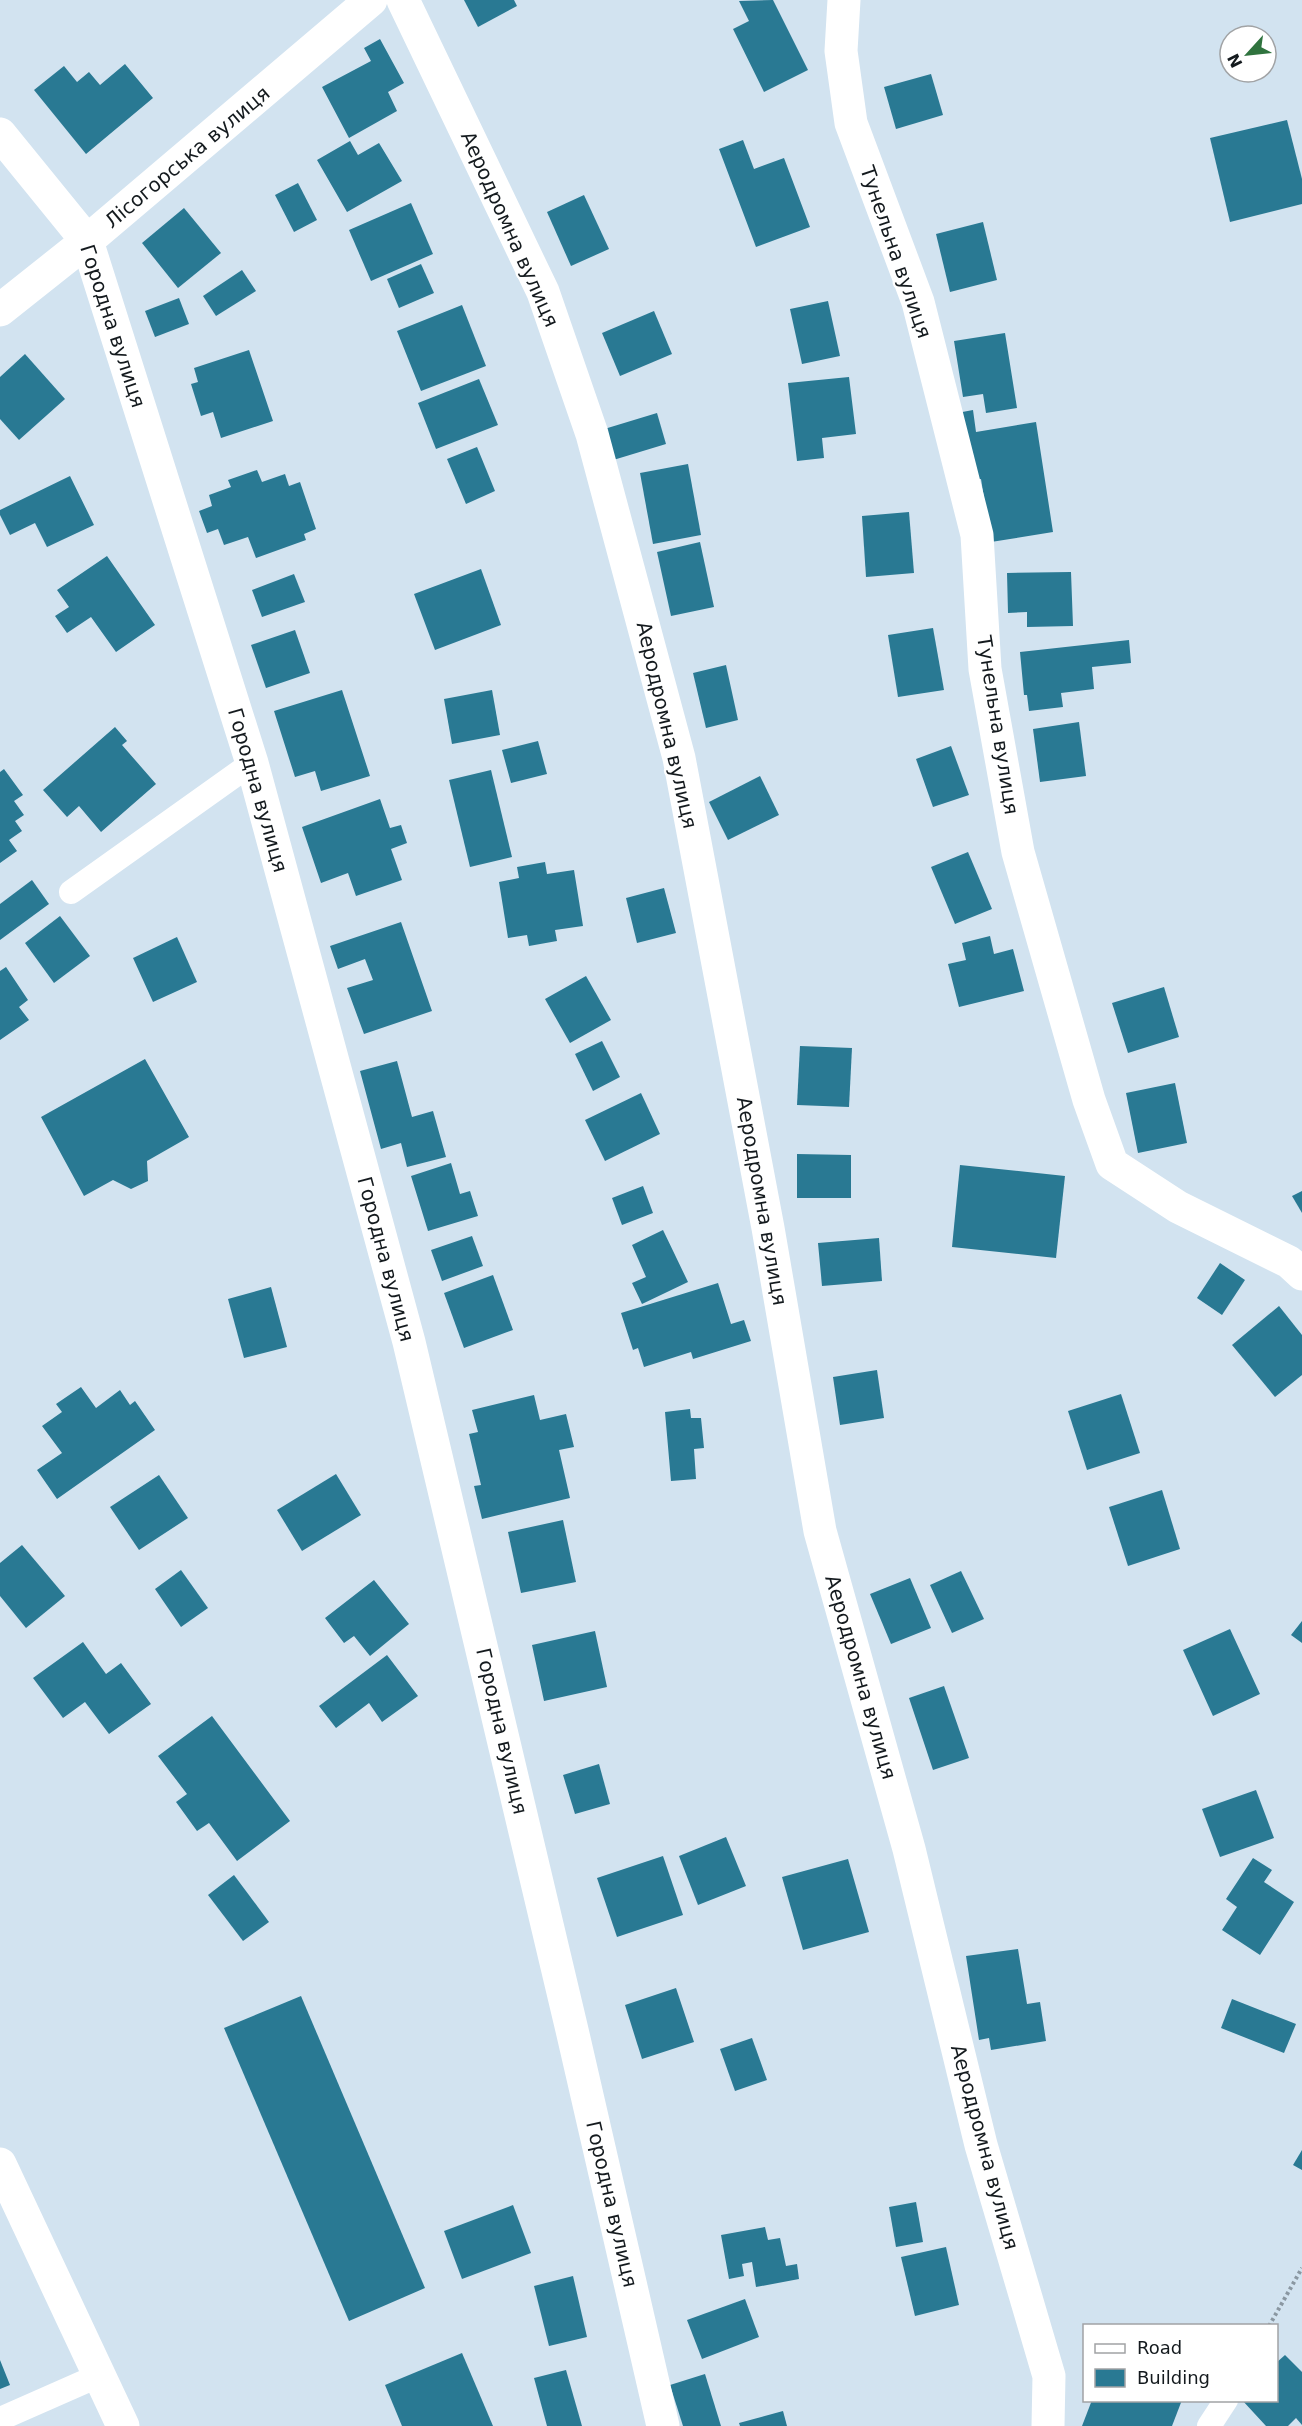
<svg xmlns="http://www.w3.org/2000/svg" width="1302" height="2426" font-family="'DejaVu Sans',sans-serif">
	<rect width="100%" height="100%" fill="#d2e3f0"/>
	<g fill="#297993">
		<polygon points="464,0 514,0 517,6 478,27"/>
		<polygon points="773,0 808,70 764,92 733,29 749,21 739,1"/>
		<polygon points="380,39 404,83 388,92 397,111 349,138 322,87 371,61 364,48"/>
		<polygon points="125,64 153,98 86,154 34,90 64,66 77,82 89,72 100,85"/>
		<polygon points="931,74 943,115 896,129 884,87"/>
		<polygon points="1287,120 1302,179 1302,204 1230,222 1210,138"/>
		<polygon points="743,140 754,169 784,158 810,227 756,247 719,149"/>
		<polygon points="350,141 358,155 379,143 402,181 347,212 317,160"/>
		<polygon points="298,183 317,220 294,232 275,195"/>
		<polygon points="584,195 609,249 571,266 547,212"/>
		<polygon points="411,203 433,254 371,281 349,230"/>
		<polygon points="184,208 221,253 178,288 142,243"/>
		<polygon points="983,222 997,280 950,292 936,234"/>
		<polygon points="421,264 434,293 399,308 387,279"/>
		<polygon points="242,270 256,291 216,316 203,296"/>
		<polygon points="179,298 189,324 155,337 145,311"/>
		<polygon points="828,301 840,356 802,364 790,309"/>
		<polygon points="462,305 486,366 421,391 397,331"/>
		<polygon points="654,311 672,354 620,376 602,333"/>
		<polygon points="1005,333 1017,408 986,413 983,394 963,397 954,341"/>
		<polygon points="249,350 273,421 221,438 213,412 201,416 191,384 198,382 194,368"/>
		<polygon points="25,354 65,399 19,440 0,419 0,377"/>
		<polygon points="849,377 856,434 822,438 824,458 797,461 788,383"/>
		<polygon points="479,379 498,425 436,449 418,403"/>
		<polygon points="973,410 976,432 1036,422 1053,532 991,542 981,479 967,481 957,413"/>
		<polygon points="657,413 666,444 610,461 601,430"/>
		<polygon points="477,447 495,491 466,504 447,459"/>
		<polygon points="688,464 701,535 653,544 640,473"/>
		<polygon points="257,470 262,482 285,474 289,486 300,482 316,529 304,534 306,540 256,558 248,537 224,545 218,529 207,533 199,511 212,506 209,495 231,487 228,480"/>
		<polygon points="70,476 94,525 47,547 35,523 10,535 0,515 0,510"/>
		<polygon points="909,512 914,573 866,577 862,516"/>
		<polygon points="700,542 714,607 671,616 657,552"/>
		<polygon points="107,556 155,625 116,652 91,617 67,633 55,616 69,607 57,590"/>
		<polygon points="481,569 501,625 435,650 414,594"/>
		<polygon points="1071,572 1073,626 1027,627 1027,612 1008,613 1007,573"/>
		<polygon points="294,574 305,602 262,617 252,590"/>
		<polygon points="933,628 944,690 898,697 888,635"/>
		<polygon points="295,630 310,673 266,688 251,645"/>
		<polygon points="1129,640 1131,663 1092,667 1094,689 1061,693 1063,707 1029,711 1027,695 1024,695 1020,652"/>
		<polygon points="726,665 738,720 706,728 693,673"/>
		<polygon points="342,690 370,776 321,791 315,771 295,777 274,711"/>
		<polygon points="492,690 500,735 452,744 444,699"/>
		<polygon points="1079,722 1086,776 1040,782 1033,729"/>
		<polygon points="115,727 127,741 122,745 156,784 101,832 79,806 67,817 43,790"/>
		<polygon points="538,741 547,774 511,783 502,750"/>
		<polygon points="951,746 969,795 933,807 916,759"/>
		<polygon points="4,769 23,795 14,801 24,815 15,821 22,831 9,840 17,851 0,863 0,772"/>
		<polygon points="491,770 512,857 470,867 449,780"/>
		<polygon points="760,776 779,815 728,840 709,802"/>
		<polygon points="380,799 390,828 401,825 407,843 391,849 402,880 356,896 348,873 321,883 302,827"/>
		<polygon points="968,852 992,909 955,924 931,867"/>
		<polygon points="545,862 547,874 574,870 583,926 555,930 557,941 529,946 527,935 508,938 499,882 519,878 517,867"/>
		<polygon points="32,880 49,904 0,940 0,904"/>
		<polygon points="664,888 676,933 637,943 626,898"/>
		<polygon points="60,916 90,956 54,983 25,943"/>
		<polygon points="401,922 432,1011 364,1034 347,988 373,980 365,959 338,969 330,946"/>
		<polygon points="990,936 994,954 1013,949 1024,991 959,1007 948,964 966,960 962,943"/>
		<polygon points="177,937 197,982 153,1002 133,958"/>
		<polygon points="6,967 28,1000 19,1007 29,1020 0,1040 0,971"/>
		<polygon points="586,976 611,1020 570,1043 545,999"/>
		<polygon points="1164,987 1179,1037 1128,1053 1112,1003"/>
		<polygon points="602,1041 620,1077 593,1091 575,1054"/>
		<polygon points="800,1046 852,1048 849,1107 797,1105"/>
		<polygon points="145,1059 189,1137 147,1161 148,1181 131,1189 113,1180 84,1196 41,1117"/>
		<polygon points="397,1061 412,1117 433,1111 446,1157 407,1167 401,1143 381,1149 360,1071"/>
		<polygon points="1175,1083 1187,1143 1138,1153 1126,1093"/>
		<polygon points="641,1093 660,1134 605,1161 585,1120"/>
		<polygon points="797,1154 851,1155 851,1198 797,1198"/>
		<polygon points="451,1163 460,1194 470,1191 478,1216 428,1231 411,1176"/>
		<polygon points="960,1165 1065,1176 1056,1258 952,1247"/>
		<polygon points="643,1186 653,1213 622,1225 612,1198"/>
		<polygon points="1302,1191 1302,1213 1292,1196"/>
		<polygon points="663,1230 688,1282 642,1304 632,1283 646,1277 632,1245"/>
		<polygon points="472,1236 483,1266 442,1281 431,1250"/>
		<polygon points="879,1238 882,1281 822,1286 818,1243"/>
		<polygon points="1220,1263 1245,1280 1222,1315 1197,1298"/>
		<polygon points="493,1275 513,1330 464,1348 444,1293"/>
		<polygon points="718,1283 731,1324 744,1320 751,1341 693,1359 691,1352 644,1367 638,1348 633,1350 621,1313"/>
		<polygon points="271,1287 287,1347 244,1358 228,1299"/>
		<polygon points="1279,1306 1302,1335 1302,1375 1275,1397 1232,1345"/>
		<polygon points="877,1370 884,1418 840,1425 833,1377"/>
		<polygon points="81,1387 96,1408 120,1390 130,1405 135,1401 155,1430 57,1499 37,1470 62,1453 42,1426 62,1412 56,1404"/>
		<polygon points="1121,1394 1140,1453 1087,1470 1068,1411"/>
		<polygon points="534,1395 540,1420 566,1414 574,1447 559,1450 570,1498 482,1519 474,1486 481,1485 469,1434 478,1432 472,1410"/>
		<polygon points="690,1409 691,1418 701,1418 704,1448 694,1449 696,1479 671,1481 665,1412"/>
		<polygon points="336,1474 361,1515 302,1551 277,1510"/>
		<polygon points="159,1475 188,1518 139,1550 110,1507"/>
		<polygon points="1162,1490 1180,1549 1128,1566 1109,1507"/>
		<polygon points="563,1520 576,1582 521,1593 508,1532"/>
		<polygon points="22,1545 65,1596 26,1628 0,1596 0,1563"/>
		<polygon points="181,1570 208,1608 181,1627 155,1589"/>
		<polygon points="961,1571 984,1619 952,1633 930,1585"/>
		<polygon points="910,1578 931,1628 891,1644 870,1594"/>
		<polygon points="374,1580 409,1624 370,1656 354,1636 344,1643 325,1618"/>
		<polygon points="1302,1621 1302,1643 1291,1635"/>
		<polygon points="1230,1629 1260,1694 1213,1716 1183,1650"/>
		<polygon points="595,1631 607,1687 544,1701 532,1645"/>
		<polygon points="83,1642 106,1674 121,1663 151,1704 109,1734 85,1702 63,1718 33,1678"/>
		<polygon points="387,1655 418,1696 382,1722 369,1703 336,1728 319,1706"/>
		<polygon points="944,1686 969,1758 933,1770 909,1698"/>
		<polygon points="212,1716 290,1821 237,1861 209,1823 197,1831 176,1802 187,1794 158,1756"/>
		<polygon points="599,1764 610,1804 575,1814 563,1775"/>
		<polygon points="1256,1790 1274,1838 1220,1857 1202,1809"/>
		<polygon points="726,1837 746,1886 698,1905 679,1856"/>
		<polygon points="663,1856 683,1915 617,1937 597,1878"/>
		<polygon points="1253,1858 1272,1870 1264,1882 1294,1902 1260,1955 1222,1930 1237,1907 1226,1899"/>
		<polygon points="848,1859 869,1932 803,1950 782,1877"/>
		<polygon points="234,1875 269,1922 243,1941 208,1895"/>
		<polygon points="1018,1949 1027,2004 1040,2002 1046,2041 991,2050 989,2038 979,2040 966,1956"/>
		<polygon points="676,1988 694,2042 642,2059 625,2005"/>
		<polygon points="301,1996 425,2288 349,2321 224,2028"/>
		<polygon points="1232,1999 1296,2024 1284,2053 1221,2028"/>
		<polygon points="752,2038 767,2080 735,2091 720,2049"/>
		<polygon points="1302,2150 1302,2170 1293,2165"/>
		<polygon points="916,2202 923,2242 896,2247 889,2207"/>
		<polygon points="513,2205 531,2253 462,2279 444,2231"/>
		<polygon points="765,2227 768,2240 780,2238 786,2266 797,2264 799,2279 756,2287 752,2262 742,2264 744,2276 729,2279 721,2235"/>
		<polygon points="946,2247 959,2305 915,2316 901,2257"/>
		<polygon points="573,2276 587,2337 549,2346 534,2286"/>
		<polygon points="745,2299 759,2337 702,2359 687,2320"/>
		<polygon points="462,2353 493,2426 402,2426 385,2385"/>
		<polygon points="1285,2355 1302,2372 1302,2425 1296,2418 1288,2426 1266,2426 1242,2400 1276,2400 1276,2363"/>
		<polygon points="0,2360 10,2385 0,2389"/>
		<polygon points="566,2370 582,2426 547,2426 534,2378"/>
		<polygon points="705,2374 721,2426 683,2426 670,2385"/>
		<polygon points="1092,2400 1182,2400 1172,2426 1082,2426"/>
		<polygon points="783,2411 787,2426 740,2426 739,2423"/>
	</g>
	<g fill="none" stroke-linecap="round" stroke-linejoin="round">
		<polyline stroke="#8a97a1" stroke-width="4" stroke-dasharray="3 3" stroke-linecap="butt" points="1269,2326 1302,2268"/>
		<g stroke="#fff" stroke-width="24">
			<polyline points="71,892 252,763"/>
			<polyline points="0,2419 100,2375"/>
			<polyline points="1209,2426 1226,2400"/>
		</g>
		<g stroke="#fff" stroke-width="33">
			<polyline points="403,0 543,292 592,434 679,758 768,1228 820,1531 909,1849 981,2145 1049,2376 1048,2426"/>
			<polyline points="844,0 841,51 851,123 918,302 977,535 985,669 1018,852 1089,1100 1112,1164 1178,1207 1289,1262 1302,1274"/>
			<polyline points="0,134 87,241 252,763 409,1342 572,2030 663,2426"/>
			<polyline points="0,310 87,241 371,0"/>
		</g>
		<polyline stroke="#fff" stroke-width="33" points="0,2164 123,2426"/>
	</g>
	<g text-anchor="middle" stroke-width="4.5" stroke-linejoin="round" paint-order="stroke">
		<g font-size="20" fill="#141a1e" stroke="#fff">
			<text transform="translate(187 157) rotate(-40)" y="7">Лісогорська вулиця</text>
			<text transform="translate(510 229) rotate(66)" y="7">Аеродромна вулиця</text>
			<text transform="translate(896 252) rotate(71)" y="7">Тунельна вулиця</text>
			<text transform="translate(113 326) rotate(72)" y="7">Городна вулиця</text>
			<text transform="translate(667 725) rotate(77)" y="7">Аеродромна вулиця</text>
			<text transform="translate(998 725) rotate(81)" y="7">Тунельна вулиця</text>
			<text transform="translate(258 790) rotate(74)" y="7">Городна вулиця</text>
			<text transform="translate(762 1201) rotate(80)" y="7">Аеродромна вулиця</text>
			<text transform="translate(386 1259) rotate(75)" y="7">Городна вулиця</text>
			<text transform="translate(861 1677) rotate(74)" y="7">Аеродромна вулиця</text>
			<text transform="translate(502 1731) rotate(77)" y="7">Городна вулиця</text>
			<text transform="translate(985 2147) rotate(75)" y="7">Аеродромна вулиця</text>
			<text transform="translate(612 2204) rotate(77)" y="7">Городна вулиця</text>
		</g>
	</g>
	<rect x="1083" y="2324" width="195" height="78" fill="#ffffff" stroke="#a1a3a5" stroke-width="1.5"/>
	<rect x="1095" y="2344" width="30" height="9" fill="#ffffff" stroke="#a1a3a5" stroke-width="1.5"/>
	<text x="1137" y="2354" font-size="18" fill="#141a1e">Road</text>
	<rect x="1095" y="2369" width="30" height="18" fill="#297993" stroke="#a1a3a5" stroke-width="1.5"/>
	<text x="1137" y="2384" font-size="18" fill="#141a1e">Building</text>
	<g transform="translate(1248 54) rotate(243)"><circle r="28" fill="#ffffff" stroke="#a1a3a5" stroke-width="1.5"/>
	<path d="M0-4.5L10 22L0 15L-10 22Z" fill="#2f733e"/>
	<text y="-9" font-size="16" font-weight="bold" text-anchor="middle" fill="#141a1e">N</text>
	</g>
</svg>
